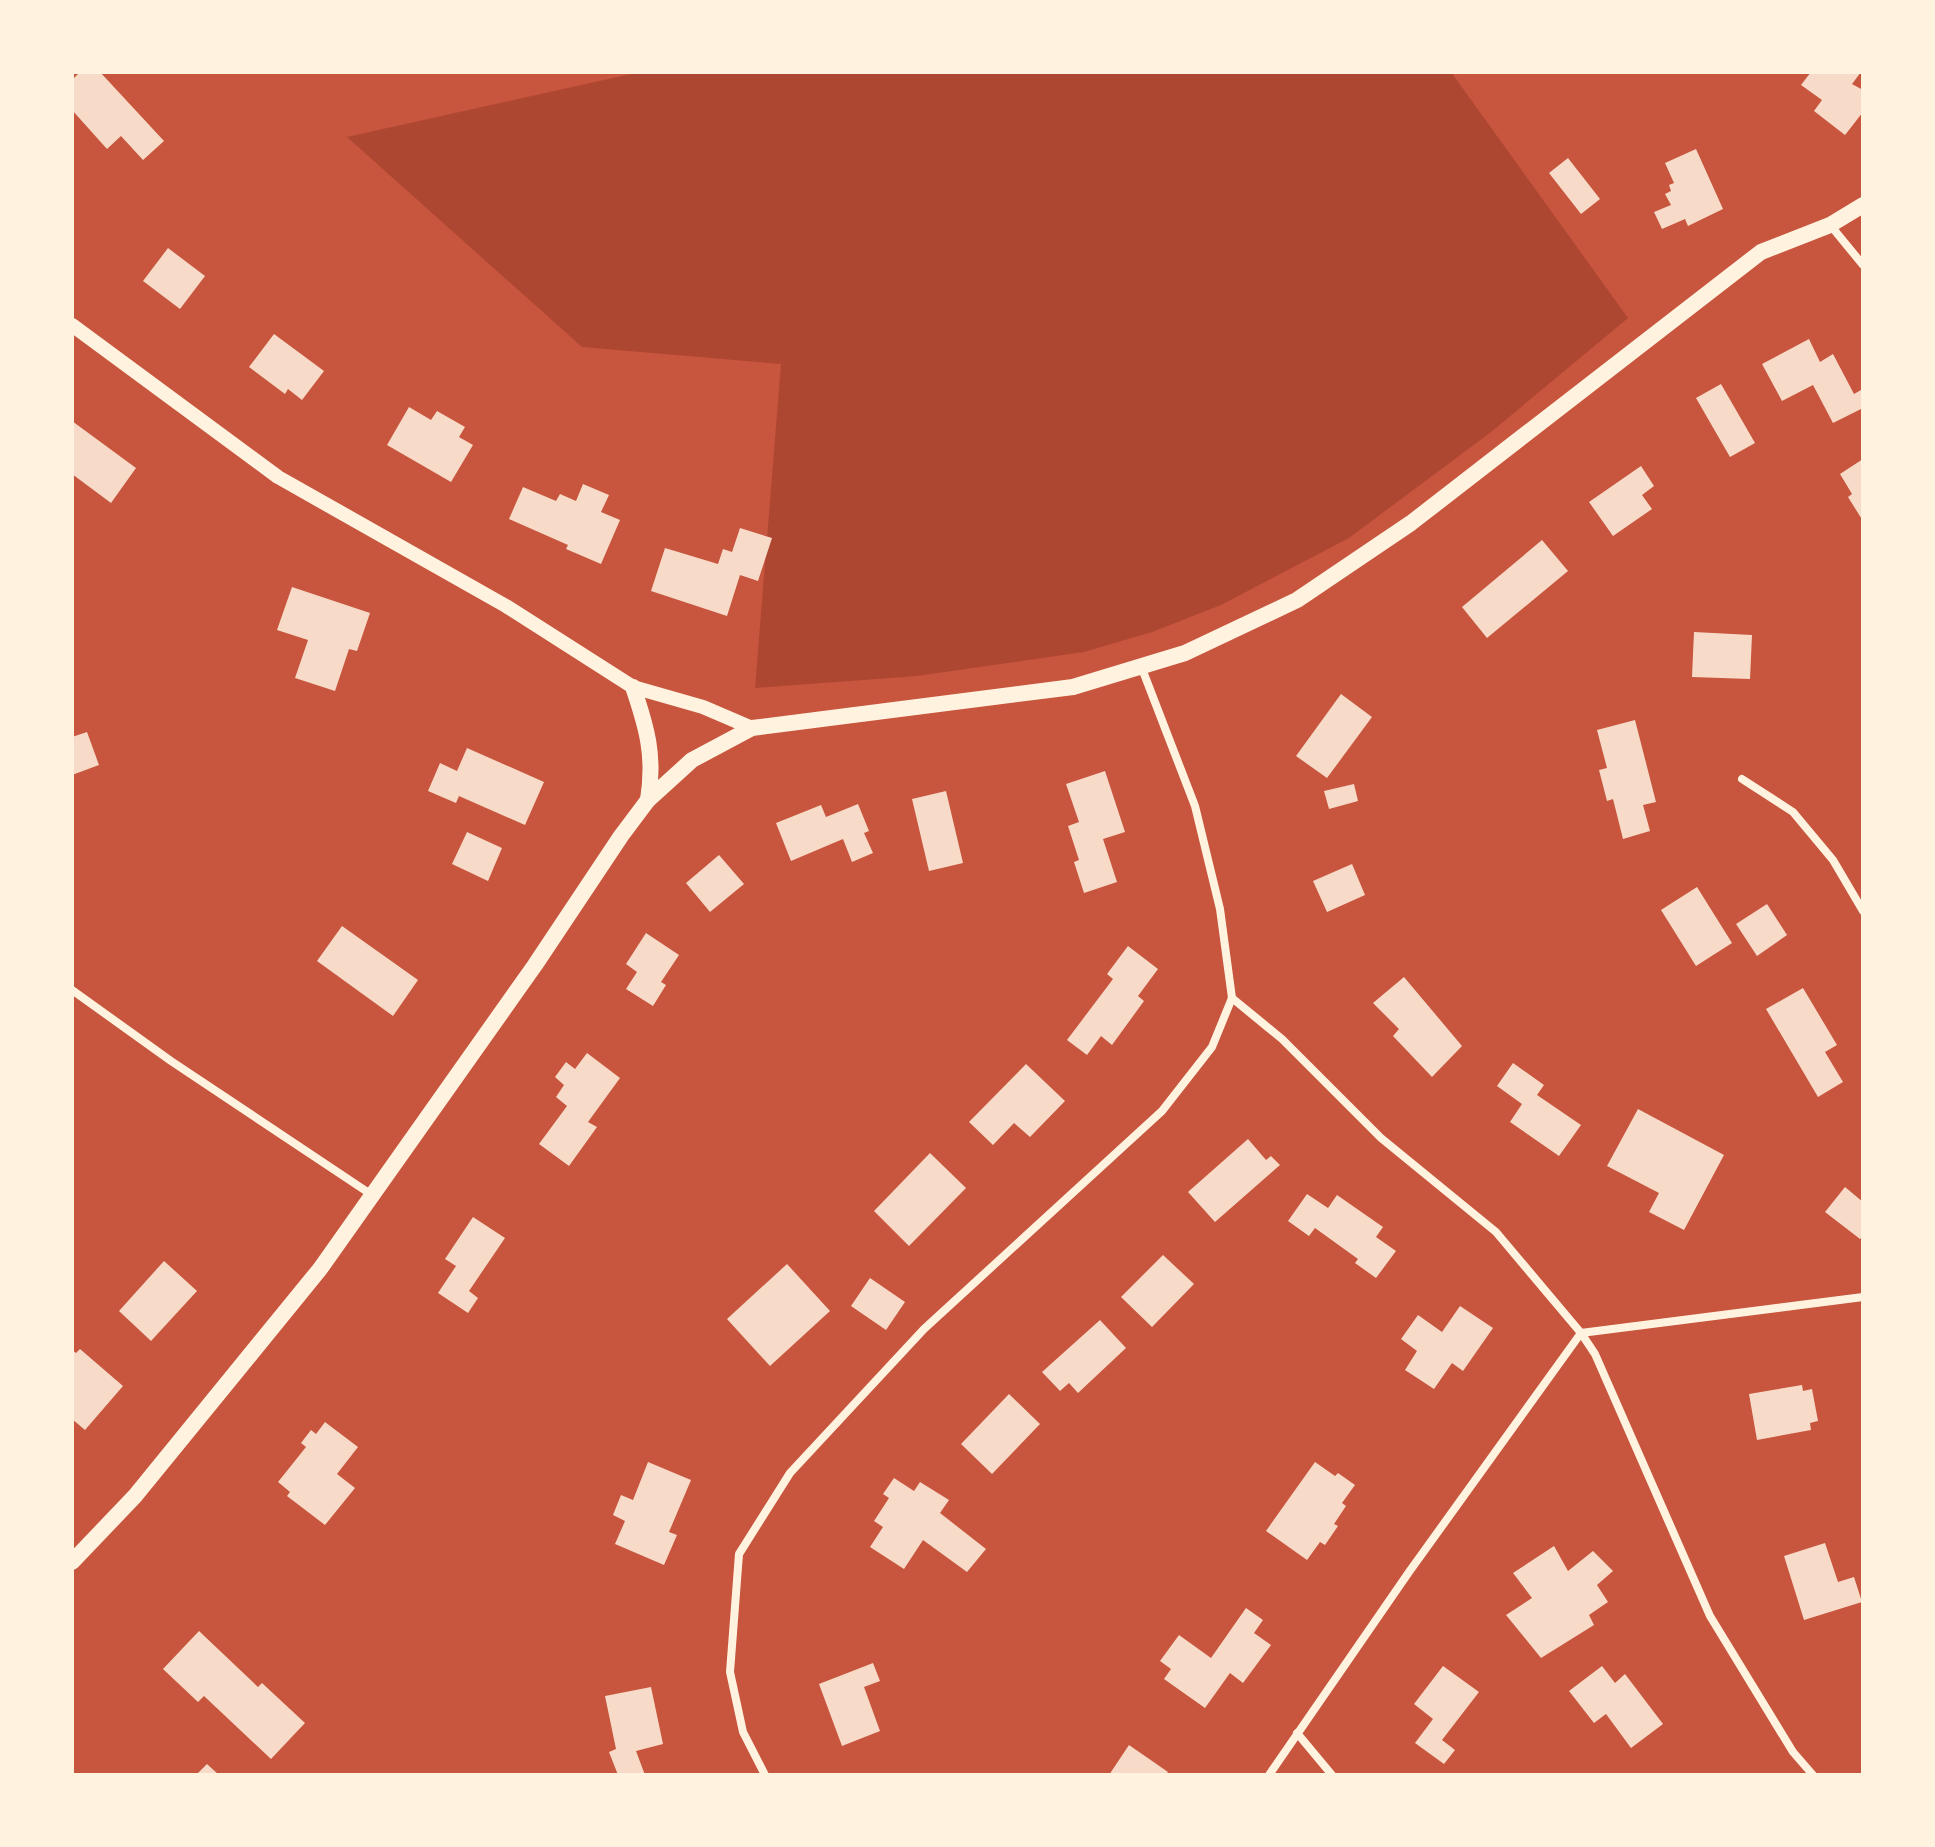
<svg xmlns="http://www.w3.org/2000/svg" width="1935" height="1847" font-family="Barlow,sans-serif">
	<rect width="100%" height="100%" fill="#c8553d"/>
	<polygon fill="#ae4732" points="640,72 1451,72 1628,318 1491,432 1349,538 1221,605 1152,632 1084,652 917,676 755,688 781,364 582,347 347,137"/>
	<g fill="#f7dbc8">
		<polygon points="80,72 100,72 164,141 143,160 121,136 107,149 72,110 72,80"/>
		<polygon points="1811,72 1861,72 1852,84 1863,90 1863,112 1845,135 1814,111 1822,100 1801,85"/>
		<polygon points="1696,149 1723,209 1688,226 1685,219 1662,229 1654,212 1671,205 1665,194 1671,191 1669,185 1674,183 1665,163"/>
		<polygon points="1568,158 1600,199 1581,214 1549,173"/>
		<polygon points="168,248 205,276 180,309 143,281"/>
		<polygon points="274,334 324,371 302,400 288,389 285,394 249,367"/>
		<polygon points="1809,339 1820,362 1833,354 1854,394 1861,390 1863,394 1863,408 1833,423 1813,385 1782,401 1762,364"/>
		<polygon points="1721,384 1755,443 1730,457 1696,398"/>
		<polygon points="409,407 431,420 437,411 465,427 459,437 473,445 451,482 387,445"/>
		<polygon points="72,421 136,468 111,503 72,474"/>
		<polygon points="1863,459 1863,521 1848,497 1852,494 1840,474"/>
		<polygon points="1641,466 1654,486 1642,495 1652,509 1613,536 1589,502"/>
		<polygon points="583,484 609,495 601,512 620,520 601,564 566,549 568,545 509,519 523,487 556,501 560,494 576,501"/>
		<polygon points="740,528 772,538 758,581 740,575 727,616 651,591 665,548 718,564 723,549 732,552"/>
		<polygon points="1542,540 1568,571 1487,638 1462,607"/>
		<polygon points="292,587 370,613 357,651 349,649 335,691 295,678 308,640 277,630"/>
		<polygon points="1694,632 1752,635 1750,679 1692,677"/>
		<polygon points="1341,694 1372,717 1327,778 1296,756"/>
		<polygon points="1635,720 1656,802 1643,805 1650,831 1623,839 1613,799 1607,801 1599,770 1607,768 1597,730"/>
		<polygon points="87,732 99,765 72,775 72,737"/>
		<polygon points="467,748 544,782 525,825 459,796 456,803 428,791 440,763 457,771"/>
		<polygon points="1105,771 1125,832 1103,839 1117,882 1084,893 1074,862 1079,860 1068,826 1079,822 1066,784"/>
		<polygon points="1354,784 1358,801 1329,809 1324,791"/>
		<polygon points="946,791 963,863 929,871 912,799"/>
		<polygon points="858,804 869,831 864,833 873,853 852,862 843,839 791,861 776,823 821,805 826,817"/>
		<polygon points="467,832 502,848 488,881 452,864"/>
		<polygon points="719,855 744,884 710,912 686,883"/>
		<polygon points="1352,864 1365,895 1327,912 1313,881"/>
		<polygon points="1697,887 1732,943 1696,966 1661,910"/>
		<polygon points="1767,904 1787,935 1757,956 1736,924"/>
		<polygon points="342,926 418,980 393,1016 317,961"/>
		<polygon points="646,933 679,955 661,982 666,985 653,1006 626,989 637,972 626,964"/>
		<polygon points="1128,946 1158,969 1138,996 1144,1001 1112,1045 1101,1036 1087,1055 1067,1040 1113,979 1107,974"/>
		<polygon points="1404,977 1462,1046 1432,1077 1393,1036 1399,1029 1373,1003"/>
		<polygon points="1803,988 1837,1045 1825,1052 1843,1082 1818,1097 1766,1009"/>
		<polygon points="587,1053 620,1078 588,1122 597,1127 569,1166 539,1144 567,1106 556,1097 564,1085 555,1077 566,1062 575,1069"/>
		<polygon points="1513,1063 1544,1085 1537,1095 1581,1125 1559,1156 1510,1122 1522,1104 1497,1086"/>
		<polygon points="1026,1064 1065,1101 1030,1137 1014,1123 993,1145 969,1122"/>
		<polygon points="1638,1109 1724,1155 1684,1230 1649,1212 1659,1193 1607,1166"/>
		<polygon points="1248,1139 1266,1160 1271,1156 1280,1165 1215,1222 1188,1192"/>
		<polygon points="930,1153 966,1188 909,1246 874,1211"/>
		<polygon points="1845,1187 1863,1202 1863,1236 1860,1239 1825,1212"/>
		<polygon points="1307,1194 1328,1208 1337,1195 1383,1227 1376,1237 1396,1251 1376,1278 1355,1263 1358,1259 1315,1228 1309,1236 1288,1221"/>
		<polygon points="473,1217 505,1238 469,1291 478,1298 468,1313 438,1293 456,1266 445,1259"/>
		<polygon points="1163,1255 1194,1284 1152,1327 1121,1297"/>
		<polygon points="164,1261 197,1291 151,1341 119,1311"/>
		<polygon points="787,1264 830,1311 770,1366 727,1319"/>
		<polygon points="870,1278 905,1302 886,1330 851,1306"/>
		<polygon points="1460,1306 1493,1328 1463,1371 1452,1363 1434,1389 1405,1370 1417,1351 1401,1339 1418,1315 1442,1332"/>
		<polygon points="1100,1320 1126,1348 1078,1393 1069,1383 1060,1391 1042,1372"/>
		<polygon points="80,1349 123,1386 85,1430 72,1419 72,1350 76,1353"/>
		<polygon points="1802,1385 1803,1391 1812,1389 1818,1421 1810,1423 1811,1430 1757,1440 1749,1394"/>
		<polygon points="1009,1394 1040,1424 992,1474 961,1444"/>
		<polygon points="325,1422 358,1447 337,1474 355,1488 325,1525 287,1496 290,1492 278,1482 306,1447 301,1443 311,1430 316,1434"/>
		<polygon points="648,1462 691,1480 669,1532 677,1535 664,1565 615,1544 625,1521 613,1515 621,1495 633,1500"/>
		<polygon points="1315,1462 1335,1476 1338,1473 1355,1485 1342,1503 1346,1506 1334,1524 1338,1526 1325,1545 1320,1542 1307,1560 1266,1531"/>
		<polygon points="894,1478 914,1491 920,1482 949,1500 940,1513 986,1549 967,1572 923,1540 904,1569 870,1547 883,1527 874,1521 889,1498 883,1494"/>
		<polygon points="1825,1543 1838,1582 1854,1577 1862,1602 1804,1620 1784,1556"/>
		<polygon points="1554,1546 1568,1571 1593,1551 1613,1571 1597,1585 1608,1602 1589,1615 1594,1625 1541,1658 1506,1615 1532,1598 1513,1573"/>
		<polygon points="1246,1608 1263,1620 1254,1633 1271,1645 1243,1683 1230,1673 1205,1708 1164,1679 1171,1669 1160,1661 1179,1635 1211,1658"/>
		<polygon points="199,1631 258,1687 262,1683 305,1723 271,1759 204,1696 198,1702 163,1669"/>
		<polygon points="873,1663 880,1681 864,1687 880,1731 842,1746 819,1684"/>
		<polygon points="1443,1666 1479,1692 1442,1740 1455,1750 1444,1764 1415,1743 1433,1719 1414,1704"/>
		<polygon points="1602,1666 1615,1683 1625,1674 1663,1724 1631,1748 1606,1714 1594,1723 1569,1691"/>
		<polygon points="651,1687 663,1744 636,1751 645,1775 618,1775 609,1752 616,1749 605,1696"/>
		<polygon points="1129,1745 1168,1772 1165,1775 1109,1775"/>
		<polygon points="207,1764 219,1775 196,1775"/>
	</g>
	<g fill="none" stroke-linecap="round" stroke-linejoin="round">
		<g stroke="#fff3e0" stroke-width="8">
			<polyline points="1831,226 1863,265"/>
			<polyline points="1742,779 1793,812 1833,860 1863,911"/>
			<polyline points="72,990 171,1061 372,1195"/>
			<polyline points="1232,998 1282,1039 1381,1138 1496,1232 1581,1333 1595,1354 1710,1616 1793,1752 1813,1775"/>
			<polyline points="1297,1733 1332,1775"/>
			<polyline points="765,1775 743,1732 730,1672 739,1554 790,1473 924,1329 1162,1111 1212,1047 1232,998 1220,909 1195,806 1141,666"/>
			<polyline points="1269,1775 1409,1572 1581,1333 1863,1297"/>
		</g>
		<polyline stroke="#fff3e0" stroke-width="14" points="72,325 278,477 506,606 633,687 703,707 752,728"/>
		<g stroke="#fff3e0" stroke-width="16">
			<path d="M633 687C647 728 655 756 648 800"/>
			<polyline points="72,1562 135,1496 320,1269 535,965 621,836 648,800 692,760 752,728 1073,687 1185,653 1297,600 1411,523 1761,252 1830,225 1863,205"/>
		</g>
	</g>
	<rect width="1935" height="1847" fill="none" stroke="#fff3e0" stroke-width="148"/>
</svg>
